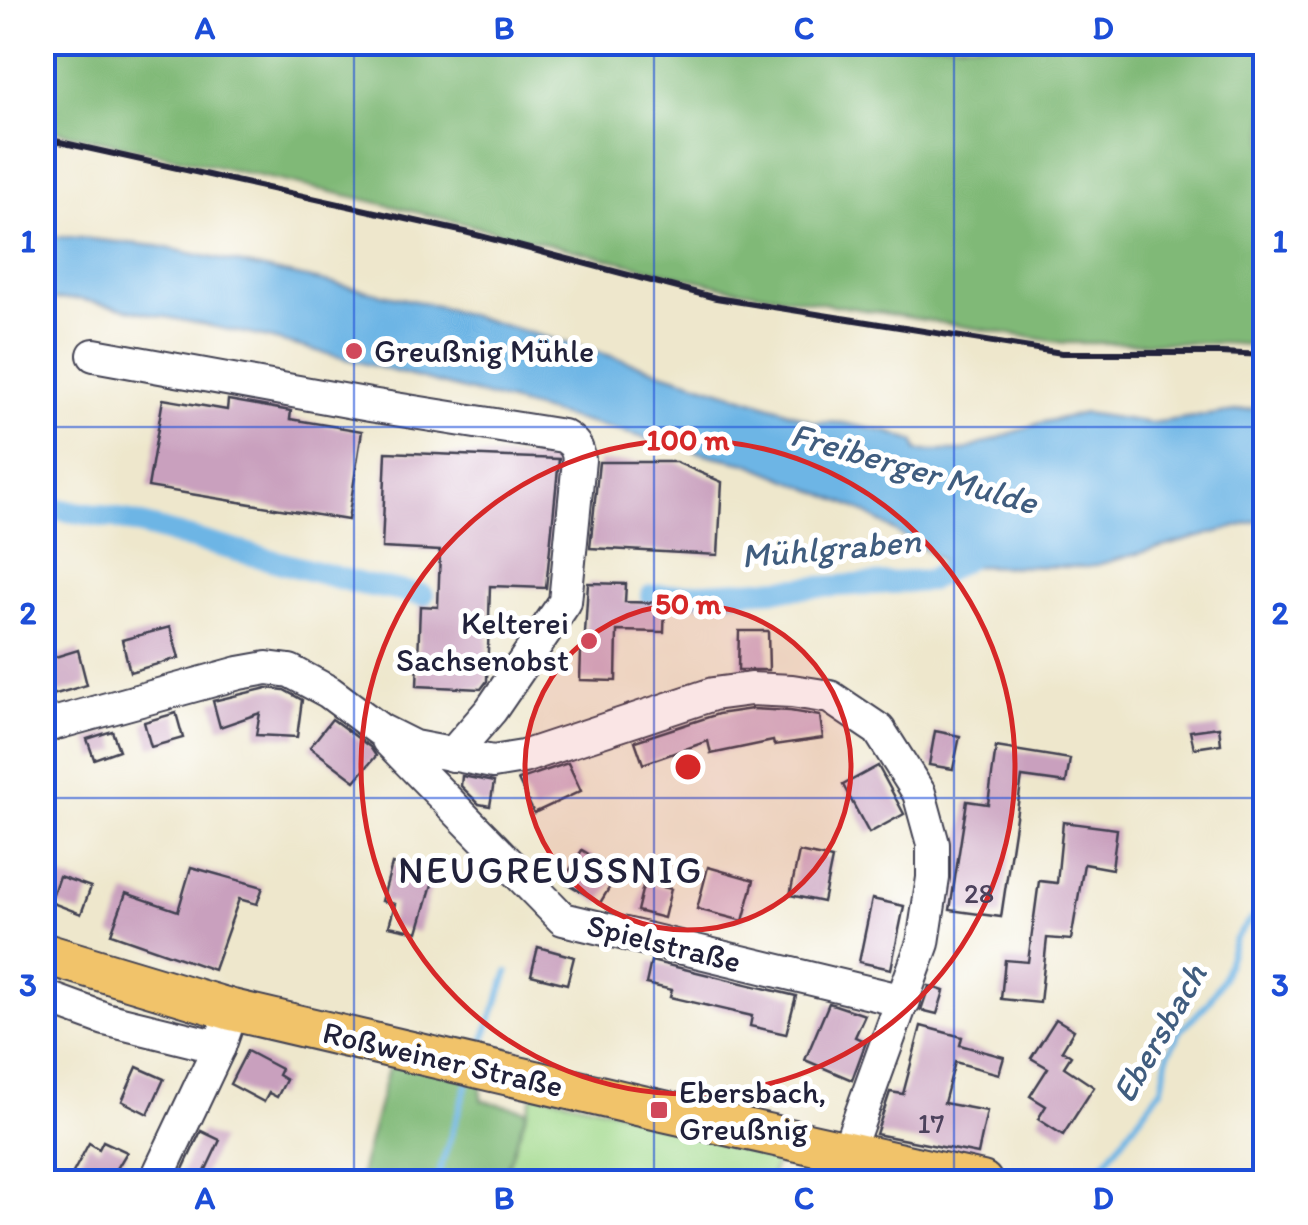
<svg xmlns="http://www.w3.org/2000/svg" width="1308" height="1225" font-family="Itim,sans-serif">
	<rect width="100%" height="100%" fill="#fff"/>
	<filter id="ink" filterUnits="userSpaceOnUse"><feTurbulence type="fractalNoise" baseFrequency=".01" numOctaves="2"/><feDisplacementMap in="SourceGraphic" scale="20" xChannelSelector="R" yChannelSelector="G"/><feConvolveMatrix kernelMatrix="1 2 1 2 8 2 1 2 1" color-interpolation-filters="sRGB"/></filter>
	<filter id="wash" filterUnits="userSpaceOnUse"><feTurbulence type="fractalNoise" baseFrequency=".0048" numOctaves="4" result="noise"/><feDisplacementMap in="SourceGraphic" scale="40" xChannelSelector="R" yChannelSelector="G"/><feGaussianBlur stdDeviation="2.25" result="paint"/><feColorMatrix in="noise" values="0 0 0 0 0 0 0 0 0 0 0 0 0 0 0 0 0 1.4 0 .05"/><feComposite in="paint" operator="in"/></filter>
	<g filter="url(#wash)">
		<rect width="100%" height="100%" fill="#eee7cc"/>
		<polygon fill="#a1d98b" stroke="#627e63" stroke-width="2.5" points="534,1092 781,1149 769,1182 502,1182"/>
		<g fill="#80b977" stroke="#516e59" stroke-width="2.5">
			<polygon points="43,42 1265,43 1265,346 1220,343 1064,343 725,287 354,197 43,128"/>
			<polygon points="391,1058 481,1080 481,1100 527,1110 502,1182 358,1182"/>
		</g>
		<polygon fill="#6db5e5" stroke="#486c90" stroke-width="2.5" points="42,237 70,237 157,246 429,304 601,353 781,409 813,422 843,423 888,432 915,442 917,451 963,451 1040,423 1084,413 1151,423 1265,407 1265,519 1089,567 951,566 859,509 747,463 713,456 264,337 78,299 43,300"/>
		<g fill="none" stroke-linecap="round" stroke-linejoin="round">
			<g stroke="#6db5e5" stroke-width="6">
				<polyline points="479,1054 508,972"/>
				<polyline points="436,1182 469,1079"/>
				<polyline points="1090,1182 1162,1088 1168,1054 1181,1030 1208,1003 1223,978 1235,939 1251,919 1266,907"/>
			</g>
			<g stroke="#6db5e5" stroke-width="22">
				<polyline points="42,507 115,518 365,585 423,595"/>
				<polyline points="651,596 928,581 977,552"/>
			</g>
		</g>
		<g id="blocks">
			<g fill="#c9a0be">
				<polygon points="163,399 227,410 228,400 291,411 290,419 362,431 348,520 148,487"/>
				<polygon points="386,452 559,459 546,588 490,586 487,681 481,689 417,686 420,606 438,607 440,551 382,548"/>
				<polygon points="599,462 676,462 722,482 718,555 590,548"/>
				<polygon points="588,583 626,584 625,602 665,603 664,632 617,631 616,681 580,680 581,651 584,651"/>
				<polygon points="170,627 179,658 130,672 122,640"/>
				<polygon points="739,631 768,631 769,670 738,670"/>
				<polygon points="78,650 87,685 42,698 42,661"/>
				<polygon points="267,688 284,690 302,700 297,737 256,735 260,713 220,727 213,701"/>
				<polygon points="752,709 790,711 820,716 823,738 774,745 773,741 711,754 708,741 643,764 635,741 718,714"/>
				<polygon points="176,713 183,738 151,747 144,722"/>
				<polygon points="332,719 370,747 376,756 355,781 310,747"/>
				<polygon points="1219,727 1221,744 1194,748 1190,731"/>
				<polygon points="112,731 119,750 94,759 87,739"/>
				<polygon points="935,731 960,736 953,769 929,765"/>
				<polygon points="996,747 1070,759 1066,783 1022,777 1001,917 950,910 967,801 988,804"/>
				<polygon points="568,763 581,791 534,813 518,780"/>
				<polygon points="878,766 904,814 869,833 843,785"/>
				<polygon points="462,776 494,782 490,806 479,804 461,786"/>
				<polygon points="1063,822 1117,829 1112,869 1084,864 1071,940 1047,938 1040,1003 1001,999 1005,960 1028,962 1039,881 1057,883"/>
				<polygon points="582,850 619,872 600,903 563,881"/>
				<polygon points="799,852 832,859 823,902 790,895"/>
				<polygon points="392,864 435,874 418,932 389,926 395,904 382,901"/>
				<polygon points="191,867 263,887 257,904 239,899 214,970 111,934 126,893 178,911"/>
				<polygon points="708,867 754,880 743,921 697,909"/>
				<polygon points="59,876 91,887 81,914 50,902"/>
				<polygon points="644,882 671,889 664,918 637,911"/>
				<polygon points="872,899 904,906 891,969 859,962"/>
				<polygon points="538,947 574,957 567,984 531,975"/>
				<polygon points="651,961 796,996 786,1034 750,1026 752,1016 670,997 672,990 646,984"/>
				<polygon points="929,986 944,991 937,1014 921,1010"/>
				<polygon points="829,1003 865,1015 855,1037 866,1042 852,1080 805,1060"/>
				<polygon points="1056,1019 1074,1030 1062,1050 1071,1056 1064,1067 1094,1087 1063,1135 1038,1119 1046,1106 1030,1096 1048,1068 1031,1058"/>
				<polygon points="921,1026 962,1037 960,1045 1004,1057 999,1074 955,1062 944,1103 987,1111 978,1154 876,1134 890,1092 903,1094"/>
				<polygon points="247,1051 281,1069 278,1075 286,1080 277,1097 269,1093 264,1102 230,1084"/>
				<polygon points="137,1067 164,1079 148,1114 122,1101"/>
				<polygon points="201,1131 220,1140 200,1182 177,1182"/>
				<polygon points="103,1141 127,1152 109,1182 68,1182 89,1143 99,1149"/>
			</g>
		</g>
	</g>
	<g filter="url(#ink)">
		<use href="#blocks" fill-opacity="0" stroke="#414051" stroke-width="2.5"/>
		<g fill="none" stroke-linecap="round" stroke-linejoin="round">
			<g stroke="#414051" stroke-width="36">
				<g id="minor">
					<path d="M94 355 370 405 563 436C574 442 578 448 579 460L565 602 491 710 452 755"/>
					<polyline points="42,727 239,673 267,668 290,671 329,692 380,730 414,747 493,762 523,757 713,694 751,689 792,691 830,697 879,730 919,793 933,844 933,878 923,943 847,1153"/>
					<polyline points="388,740 563,919 904,1001"/>
					<polyline points="42,996 105,1019 219,1047"/>
					<polyline points="155,1182 219,1047 232,1010"/>
				</g>
			</g>
			<g stroke="#414051" stroke-width="44">
				<polyline id="major" points="42,953 232,1010 659,1110 982,1182"/>
			</g>
			<use href="#minor" stroke="#fff" stroke-width="32"/>
			<use href="#major" stroke="#f1c36a" stroke-width="40"/>
			<polyline stroke="#22223b" stroke-width="6" points="42,138 465,232 716,298 1062,353 1221,353 1266,355"/>
		</g>
	</g>
	<path fill="none" stroke="#1d4ed8" stroke-width="2.5" stroke-opacity="0.55" d="M354 42V1182M654 42V1182M954 42V1182M42 427H1266M42 798H1266"/>
	<circle cx="688" cy="767" r="163" fill="#d62828" fill-opacity=".12"/>
	<g fill="none" stroke="#d62828" stroke-width="5">
		<circle cx="688" cy="767" r="163"/>
		<circle cx="688" cy="767" r="327"/>
	</g>
	<g fill="#d1495b" stroke="#fff" stroke-width="4">
		<circle cx="354" cy="351" r="10"/>
		<circle cx="589" cy="641" r="10"/>
		<rect x="649" y="1100" width="20" height="20" rx="5"/>
	</g>
	<g text-anchor="middle" stroke-width="10" stroke-linejoin="round" paint-order="stroke">
		<g font-size="28" fill="#4c425c">
			<text x="979" y="903">28</text>
			<text x="931" y="1133">17</text>
		</g>
		<g font-size="32" fill="#22223b" stroke="#fff" text-anchor="start">
			<text x="374" y="362">Greußnig Mühle</text>
			<text x="569" y="634" text-anchor="end">Kelterei<tspan x="569" dy="37">Sachsenobst</tspan></text>
			<text x="679" y="1103">Ebersbach,<tspan x="679" dy="37">Greußnig</tspan></text>
		</g>
		<g font-size="32" fill="#22223b" stroke="#fff">
			<text transform="translate(664 943) rotate(14)" y="11">Spielstraße</text>
			<text transform="translate(443 1059) rotate(13)" y="11">Roßweiner Straße</text>
		</g>
		<g font-size="35" font-style="italic" fill="#405d7f" stroke="#fff">
			<text transform="translate(914 468) rotate(16)" y="12">Freiberger Mulde</text>
			<text transform="translate(831 548) rotate(-5)" y="12">Mühlgraben</text>
			<text transform="translate(1159 1033) rotate(-60)" y="12">Ebersbach</text>
		</g>
		<g font-size="38" letter-spacing="2.5" fill="#22223b" stroke="#fff">
			<text x="551" y="883">NEUGREUSSNIG</text>
		</g>
	</g>
	<circle cx="688" cy="767" r="15" fill="#d62828" stroke="#fff" stroke-width="5"/>
	<g font-size="30" text-anchor="middle" font-weight="bold" fill="#d62828" stroke="#fff" stroke-width="10" stroke-linejoin="round" paint-order="stroke">
		<text x="688" y="450">100 m</text>
		<text x="688" y="614">50 m</text>
	</g>
	<rect width="1308" height="1225" fill="none" stroke="#fff" stroke-width="110"/>
	<rect x="55" y="55" width="1198" height="1115" fill="none" stroke="#1d4ed8" stroke-width="4"/>
	<g font-size="32" text-anchor="middle" font-weight="bold" fill="#1d4ed8">
		<text x="205" y="39">A</text>
		<text x="504" y="39">B</text>
		<text x="804" y="39">C</text>
		<text x="1103" y="39">D</text>
		<text x="28" y="252">1</text>
		<text x="1280" y="252">1</text>
		<text x="28" y="624">2</text>
		<text x="1280" y="624">2</text>
		<text x="28" y="996">3</text>
		<text x="1280" y="996">3</text>
		<text x="205" y="1209">A</text>
		<text x="504" y="1209">B</text>
		<text x="804" y="1209">C</text>
		<text x="1103" y="1209">D</text>
	</g>
</svg>
